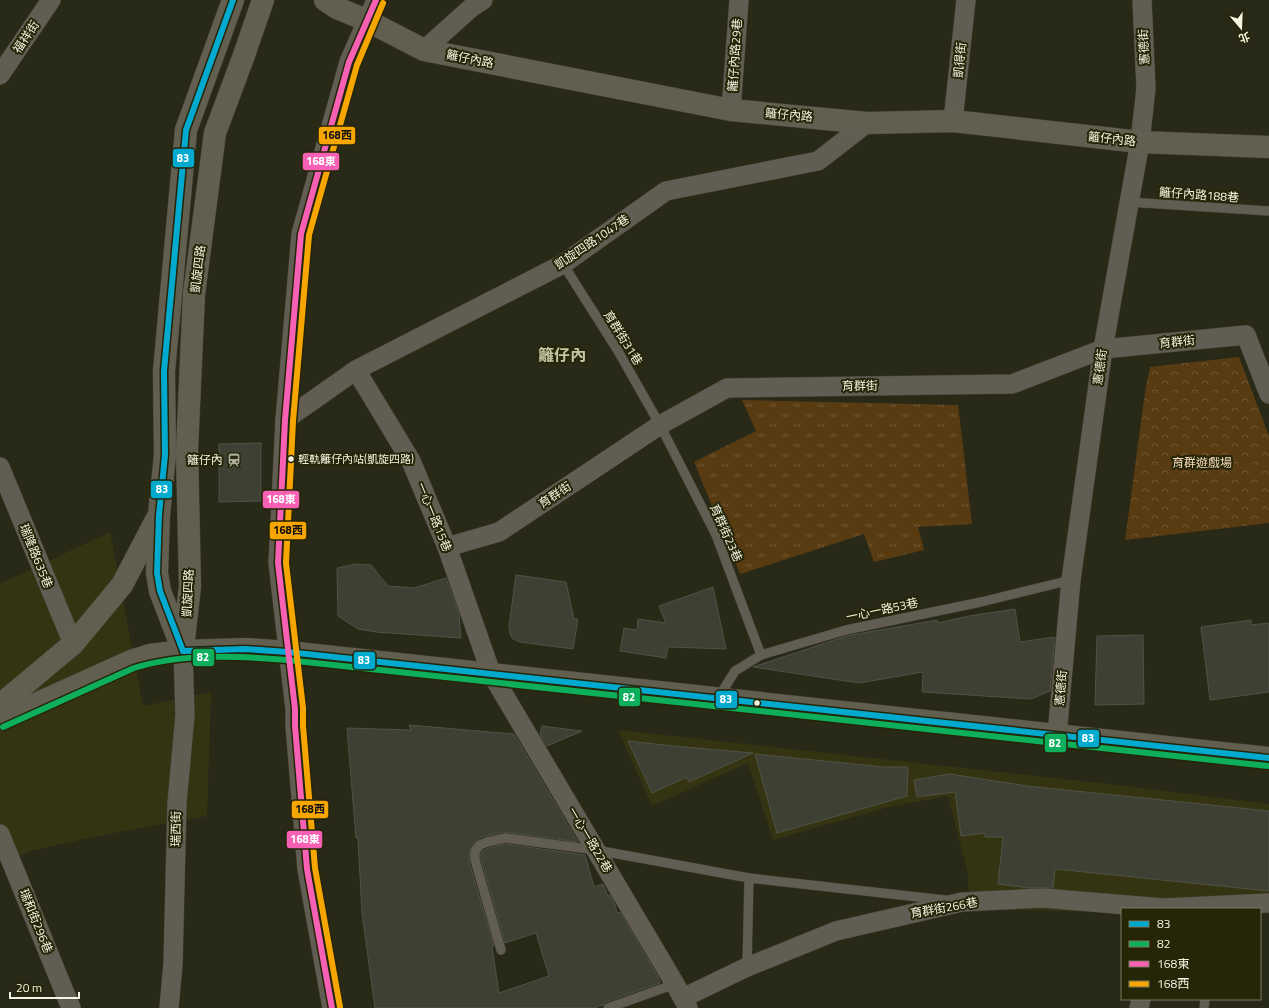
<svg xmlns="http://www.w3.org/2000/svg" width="1269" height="1008" font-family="'Titillium Web','Noto Sans TC',sans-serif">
	<defs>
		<pattern id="grass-tufts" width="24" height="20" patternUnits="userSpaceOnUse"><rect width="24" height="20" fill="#593b12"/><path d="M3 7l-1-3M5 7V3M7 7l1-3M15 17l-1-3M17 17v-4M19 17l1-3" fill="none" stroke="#715834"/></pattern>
		<pattern id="park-crowns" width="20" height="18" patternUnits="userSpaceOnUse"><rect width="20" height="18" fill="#593b12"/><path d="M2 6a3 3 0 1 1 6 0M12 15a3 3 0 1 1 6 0" fill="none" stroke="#715834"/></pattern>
	</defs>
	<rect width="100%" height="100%" fill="#292918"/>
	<g fill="#353412">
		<polygon points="110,532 143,706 211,692 207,816 103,835 30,851 0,864 0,584"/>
		<polygon points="618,730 1117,785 1269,804 1269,913 1260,913 1260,909 1102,912 969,909 968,874 948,796 889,807 773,840 748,763 652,806"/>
	</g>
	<polygon fill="url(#grass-tufts)" points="742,400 958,405 972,524 918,527 924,550 874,562 864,534 740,574 694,462 756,431"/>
	<polygon fill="url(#park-crowns)" points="1239,357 1269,436 1269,523 1125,540 1145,393 1150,367"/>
	<g fill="#3d4032" stroke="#505245">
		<polygon points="261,443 261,501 219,502 219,444"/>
		<polygon points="356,564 371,565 388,586 414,588 446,578 459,614 461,638 376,632 358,629 338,616 337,568"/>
		<polygon points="516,575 566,582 574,619 578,619 573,649 520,642 513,639 510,634 509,626"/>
		<polygon points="713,587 726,649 668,647 666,658 620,651 624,628 637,630 638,619 666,623 659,606"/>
		<polygon points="1015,609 1020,642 1055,637 1050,691 1031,699 922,692 923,672 859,683 753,667 846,636 937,620 938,623 969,616"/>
		<polygon points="1251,620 1251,625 1269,623 1269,692 1210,700 1201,627"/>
		<polygon points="1143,635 1144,704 1095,705 1097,636"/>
		<polygon points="409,725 514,734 578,842 504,832 486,836 478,839 470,848 469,862 494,946 492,947 499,993 549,976 536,933 505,943 481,859 481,853 484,850 489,848 505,844 585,855 594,887 603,884 608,896 610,895 615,904 617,913 620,912 658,977 660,983 606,1002 603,1005 594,1008 375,1008 362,913 358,838 356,838 347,728 411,730"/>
		<polygon points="542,726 582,731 547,746 540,735"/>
		<polygon points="628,741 673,746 753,753 689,782 687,777 652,793"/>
		<polygon points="755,754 884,767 908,767 907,796 777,833"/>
		<polygon points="950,774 1027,786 1269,811 1269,891 1055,869 1053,888 1029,888 998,884 1003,837 985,837 985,833 961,836 955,792 917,797 914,780"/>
	</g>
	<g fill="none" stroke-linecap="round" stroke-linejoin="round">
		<g stroke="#444436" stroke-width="10">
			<g id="lane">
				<polyline points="1128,202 1269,211"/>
				<polyline points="563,264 618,351 660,425 716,535 761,655"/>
				<polyline points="718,698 735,671 761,655 846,630 981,602 1071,580"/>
				<polyline points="501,950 475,860 475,851 480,845 487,842 505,838 596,850 749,878 945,900"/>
				<polyline points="747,967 749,878"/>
				<polyline points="608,1008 675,984"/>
				<polyline points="1204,1008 1205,999"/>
			</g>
		</g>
		<g stroke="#444436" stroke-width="20">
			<g id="street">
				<polyline points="424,50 472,7 483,0"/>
				<polyline points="0,75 51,0"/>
				<polyline points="731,110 739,0"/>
				<polyline points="953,121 966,0"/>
				<polyline points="356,370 411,461 447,547 491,673 675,984 688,1008"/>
				<polyline points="285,420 356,370 563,264 666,191 818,161 867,123"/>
				<polyline points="0,467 73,644"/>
				<polyline points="447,547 499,532 660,425 727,388 1012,384 1103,349 1246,335 1269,394"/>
				<polyline points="1057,735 1071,580 1103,349 1140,142 1146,88 1142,0"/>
				<polyline points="0,834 71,1008"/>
				<polyline points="683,998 747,967 836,931 962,902 1043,898 1163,908 1269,903"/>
				<polyline points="169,1008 173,964 177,803 185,715 183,651"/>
				<polyline points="332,1008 307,869 295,726 295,709 278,563 285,420 301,234 349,62 376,0"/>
				<polyline points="1139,1008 1141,999"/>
			</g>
		</g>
		<g stroke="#444436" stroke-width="23">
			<g id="secondary">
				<polyline points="325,0 337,8 366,20 424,50 731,110 867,123 953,121 1140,142 1269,147"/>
				<polyline points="183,648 190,586 187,450 194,294 215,133 243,58 263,0"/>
				<polyline points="183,651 160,591 157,573 159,515 165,455 164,371 186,130 233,0"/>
				<polyline points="0,705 73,644 122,585 156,520"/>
				<polyline points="0,720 131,661 150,655 183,651 245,649 288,652 1269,758"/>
			</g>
		</g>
		<use href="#lane" stroke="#615d52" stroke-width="9"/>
		<use href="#street" stroke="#615d52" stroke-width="19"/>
		<use href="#secondary" stroke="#625f50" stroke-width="22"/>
		<g stroke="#252508" stroke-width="9">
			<g id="bus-1">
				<polyline points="183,651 245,649 288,652 1269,758"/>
				<polyline points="183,651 160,591 157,573 159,515 165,455 164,371 186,130 233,0"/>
			</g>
		</g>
		<g stroke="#252508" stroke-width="9">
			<path id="bus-2" d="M3 727 134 668C182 653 238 656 287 660L1268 766"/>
		</g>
		<g stroke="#252508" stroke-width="9">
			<polyline id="bus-3" points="332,1008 307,869 295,726 295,709 278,563 285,420 301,234 349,62 376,0"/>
		</g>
		<g stroke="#252508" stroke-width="9">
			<polyline id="bus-4" points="340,1007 315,868 303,726 303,708 286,563 293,421 309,235 357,65 383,3"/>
		</g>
		<use href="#bus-1" stroke="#00a9ce" stroke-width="6"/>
		<use href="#bus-2" stroke="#0daf5c" stroke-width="6"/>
		<use href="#bus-3" stroke="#f860b3" stroke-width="6"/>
		<use href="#bus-4" stroke="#f7a600" stroke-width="6"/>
	</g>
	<defs>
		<g id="station-bare" transform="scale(1.08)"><path d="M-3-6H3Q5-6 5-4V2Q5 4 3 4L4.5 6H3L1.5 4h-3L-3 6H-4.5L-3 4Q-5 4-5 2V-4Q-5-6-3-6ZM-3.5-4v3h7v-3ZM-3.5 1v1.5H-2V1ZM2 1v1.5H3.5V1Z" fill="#adad9c" stroke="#252508" stroke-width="2.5" paint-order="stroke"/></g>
	</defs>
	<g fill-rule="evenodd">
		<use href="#station-bare" x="234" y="460"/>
	</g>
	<g fill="#f4f4e3" stroke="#252508" stroke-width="1.5">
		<circle cx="291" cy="459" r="3.5"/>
		<circle cx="757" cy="703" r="3.5"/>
	</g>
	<g text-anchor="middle" stroke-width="4" stroke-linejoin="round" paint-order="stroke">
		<g font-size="11" fill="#f4f4e3" stroke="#252508" text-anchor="start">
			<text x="298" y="463">輕軌籬仔內站(凱旋四路)</text>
		</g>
		<g font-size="12" fill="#f4f4e3" stroke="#252508">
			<text transform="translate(26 37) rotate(-56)" y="4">福祥街</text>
			<text transform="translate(1144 47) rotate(-93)" y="4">憲德街</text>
			<text transform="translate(735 55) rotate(-86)" y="4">籬仔內路29巷</text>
			<text transform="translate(470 59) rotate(11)" y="4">籬仔內路</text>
			<text transform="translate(960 60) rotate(-84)" y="4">凱得街</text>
			<text transform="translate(789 115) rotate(5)" y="4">籬仔內路</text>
			<text transform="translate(1112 139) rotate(6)" y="4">籬仔內路</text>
			<text transform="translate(1199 195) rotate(4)" y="4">籬仔內路188巷</text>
			<text transform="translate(592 242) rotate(-34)" y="4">凱旋四路1047巷</text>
			<text transform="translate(198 269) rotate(-83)" y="4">凱旋四路</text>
			<text transform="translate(623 338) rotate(58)" y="4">育群街31巷</text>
			<text transform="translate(1177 342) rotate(-6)" y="4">育群街</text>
			<text transform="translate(1100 367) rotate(-82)" y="4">憲德街</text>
			<text transform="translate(860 386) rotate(-1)" y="4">育群街</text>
			<text transform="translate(555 495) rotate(-34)" y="4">育群街</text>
			<text transform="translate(434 517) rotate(68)" y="4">一心一路15巷</text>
			<text transform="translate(726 533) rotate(66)" y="4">育群街23巷</text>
			<text transform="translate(36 556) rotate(68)" y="4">瑞隆路635巷</text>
			<text transform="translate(188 593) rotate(-87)" y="4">凱旋四路</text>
			<text transform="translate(882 610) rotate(-12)" y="4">一心一路53巷</text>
			<text transform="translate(1061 688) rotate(-85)" y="4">憲德街</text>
			<text transform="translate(176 829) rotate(-89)" y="4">瑞西街</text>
			<text transform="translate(590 840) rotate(59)" y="4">一心一路22巷</text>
			<text transform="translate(944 908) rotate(-10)" y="4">育群街266巷</text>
			<text transform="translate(36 921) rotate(68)" y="4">瑞和街296巷</text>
		</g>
		<g font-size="12" fill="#f4f4e3" stroke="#252508" text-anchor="end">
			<text x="223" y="464">籬仔內</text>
		</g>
		<g font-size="12" fill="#f7dabb" stroke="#252508">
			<text x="1202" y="467">育群遊戲場</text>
		</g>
		<g font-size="16" font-weight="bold" fill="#c6c6a5" stroke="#252508">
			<text x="562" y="361">籬仔內</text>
		</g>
	</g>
	<g stroke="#252508" stroke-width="1.5">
		<rect x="318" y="126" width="38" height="19" rx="4" fill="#f7a600"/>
		<rect x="172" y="148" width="23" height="20" rx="4" fill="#00a9ce"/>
		<rect x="302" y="152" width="38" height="19" rx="4" fill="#f860b3"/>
		<rect x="150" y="480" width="23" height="19" rx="4" fill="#00a9ce"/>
		<rect x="262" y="490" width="38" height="19" rx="4" fill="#f860b3"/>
		<rect x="269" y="521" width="38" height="19" rx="4" fill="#f7a600"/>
		<rect x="192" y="648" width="23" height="19" rx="4" fill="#0daf5c"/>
		<rect x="353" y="651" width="23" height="19" rx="4" fill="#00a9ce"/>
		<rect x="618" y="687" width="23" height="20" rx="4" fill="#0daf5c"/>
		<rect x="715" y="690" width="23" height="19" rx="4" fill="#00a9ce"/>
		<rect x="1077" y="729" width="23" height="19" rx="4" fill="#00a9ce"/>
		<rect x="1044" y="733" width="23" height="20" rx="4" fill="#0daf5c"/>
		<rect x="291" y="800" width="38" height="19" rx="4" fill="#f7a600"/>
		<rect x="286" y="830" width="37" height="19" rx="4" fill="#f860b3"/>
	</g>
	<g font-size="11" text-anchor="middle" font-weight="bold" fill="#fff">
		<text x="183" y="162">83</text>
		<text x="321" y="165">168東</text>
		<text x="162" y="493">83</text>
		<text x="281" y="503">168東</text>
		<text x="203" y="661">82</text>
		<text x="364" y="664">83</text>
		<text x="629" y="701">82</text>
		<text x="726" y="703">83</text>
		<text x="1088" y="742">83</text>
		<text x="1055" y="747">82</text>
		<text x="305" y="843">168東</text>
	</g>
	<g font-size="11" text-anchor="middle" font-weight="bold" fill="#111">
		<text x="337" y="139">168西</text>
		<text x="288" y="534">168西</text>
		<text x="310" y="813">168西</text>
	</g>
	<rect x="1121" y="908" width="140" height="92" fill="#252508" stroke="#787860"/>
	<rect x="1129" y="921" width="20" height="6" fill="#00a9ce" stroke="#787860"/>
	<text x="1157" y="928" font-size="12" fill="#f4f4e3">83</text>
	<rect x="1129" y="941" width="20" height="6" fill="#0daf5c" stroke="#787860"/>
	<text x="1157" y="948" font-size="12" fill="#f4f4e3">82</text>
	<rect x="1129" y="961" width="20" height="6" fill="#f860b3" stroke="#787860"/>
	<text x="1157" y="968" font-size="12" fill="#f4f4e3">168東</text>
	<rect x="1129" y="981" width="20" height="6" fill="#f7a600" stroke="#787860"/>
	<text x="1157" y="988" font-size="12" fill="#f4f4e3">168西</text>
	<g transform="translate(1241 28) rotate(161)" stroke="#252508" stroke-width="3" paint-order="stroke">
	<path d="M0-3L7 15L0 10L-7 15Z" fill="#f4f4e3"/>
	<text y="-6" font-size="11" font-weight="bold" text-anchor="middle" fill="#f4f4e3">北</text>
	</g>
	<path d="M10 992v6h69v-6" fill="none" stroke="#f4f4e3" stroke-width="2"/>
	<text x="16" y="992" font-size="12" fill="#f4f4e3" stroke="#252508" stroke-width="3" paint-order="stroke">20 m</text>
</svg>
